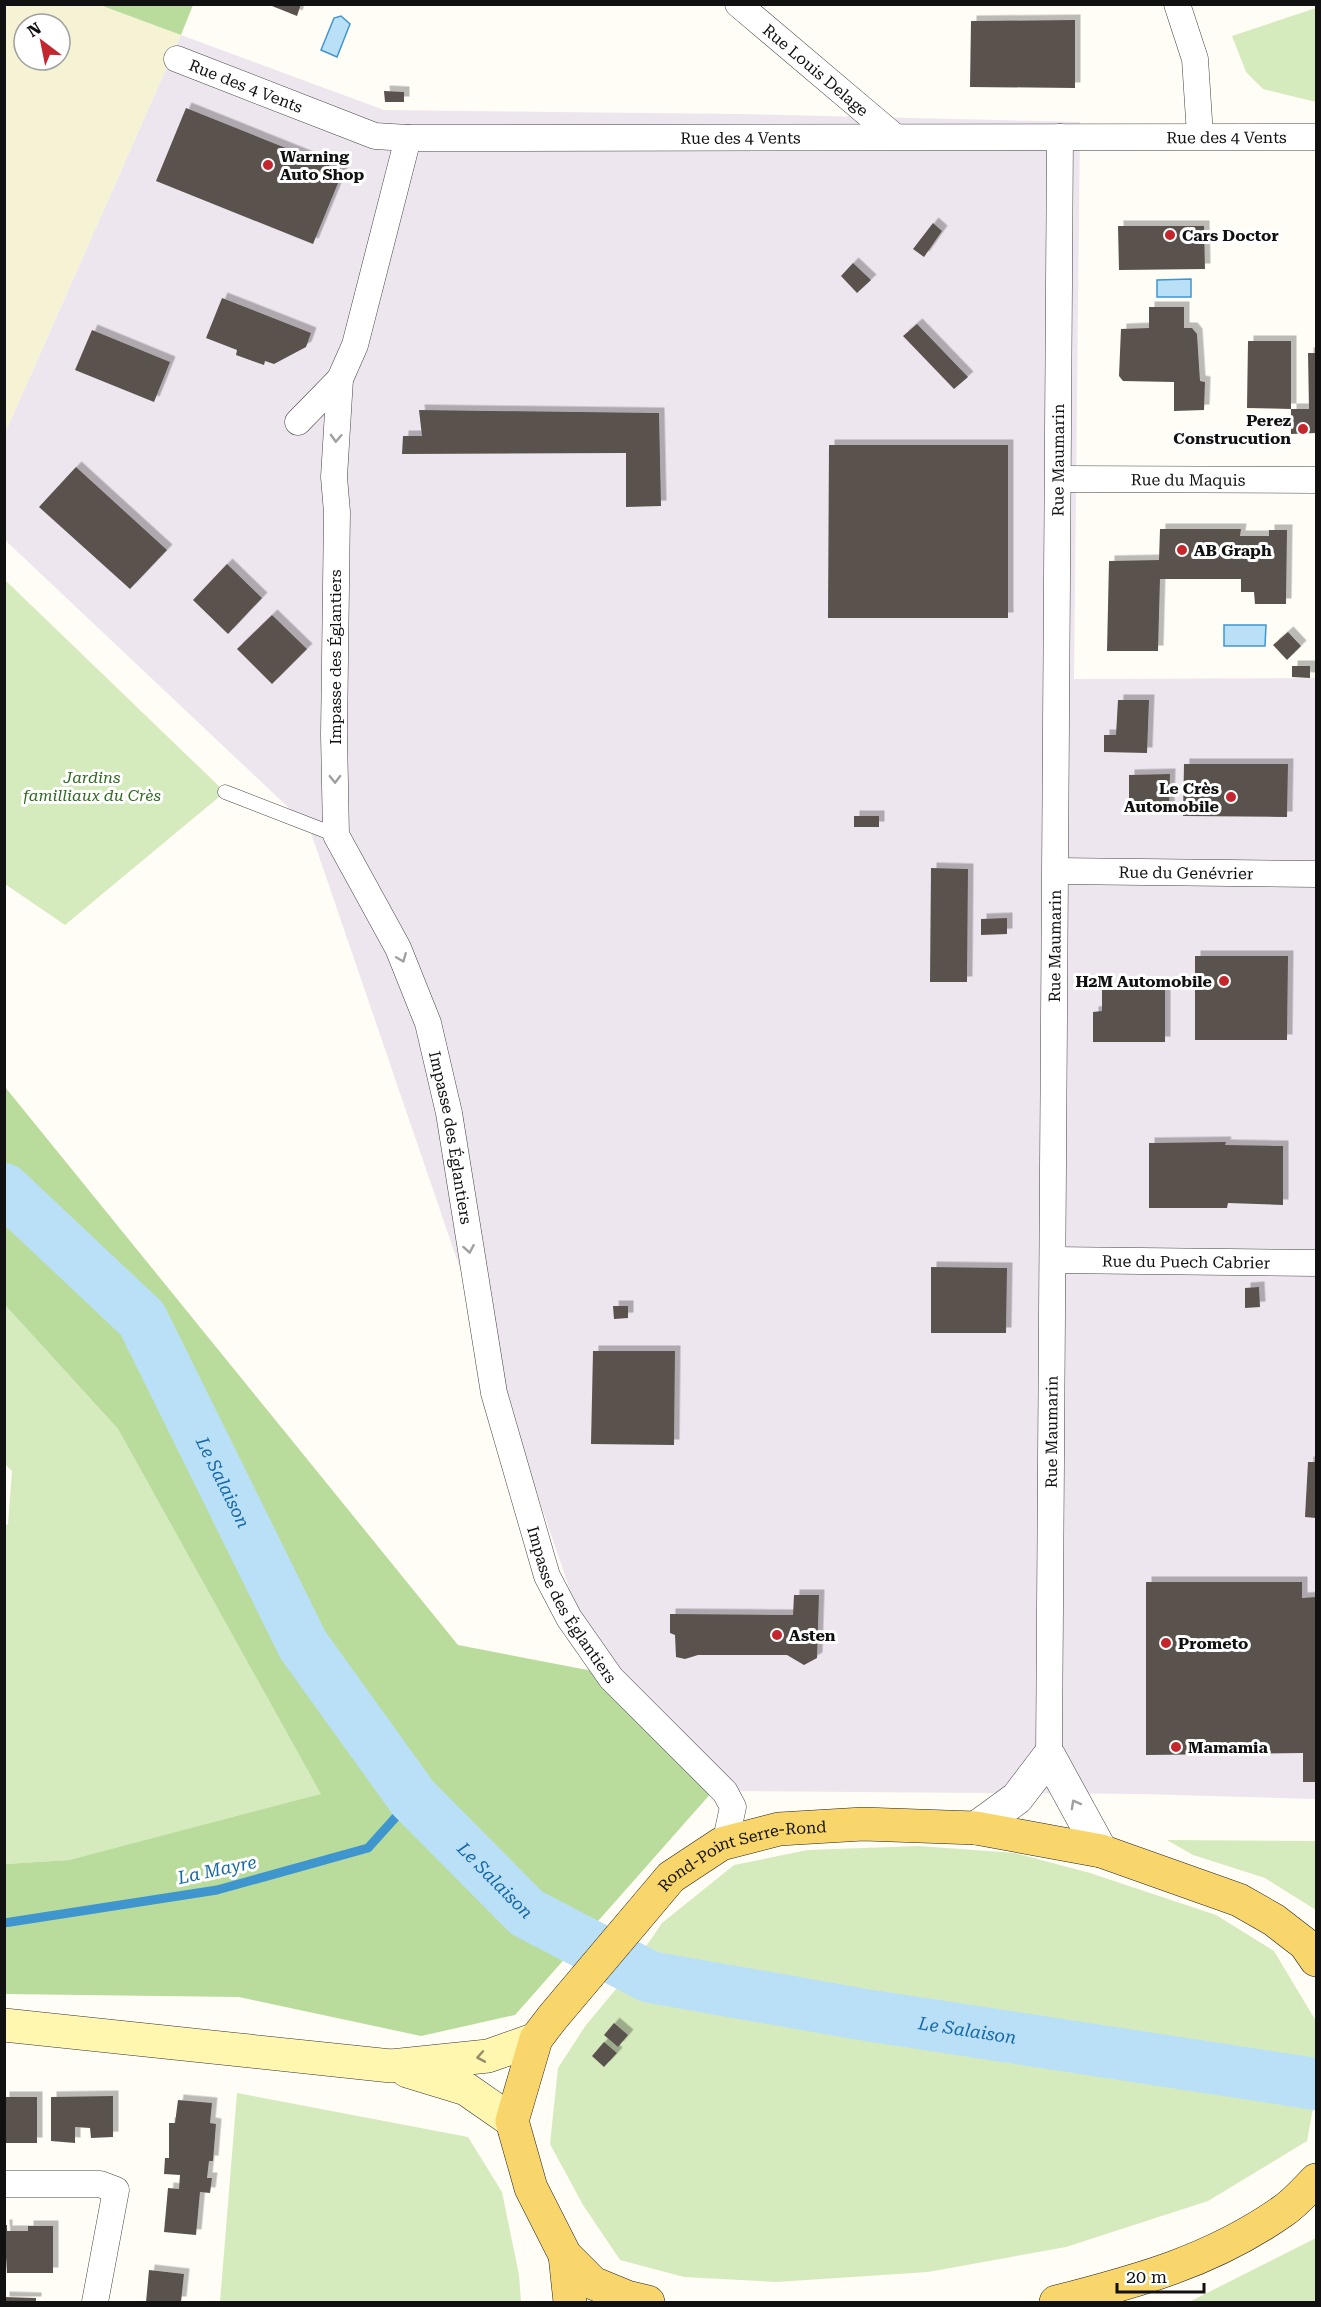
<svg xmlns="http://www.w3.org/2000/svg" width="1321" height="2307" font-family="'Roboto Serif',serif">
	<defs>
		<filter id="shadow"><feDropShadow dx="5.5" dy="-5.5" stdDeviation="0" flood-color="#0004"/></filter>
	</defs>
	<rect width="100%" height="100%" fill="#fffdf5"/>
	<polygon fill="#eee6ef" points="181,35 384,110 741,114 1080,122 1074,679 1316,678 1316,1799 1141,1794 713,1791 598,1672 309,827 5,540 5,433"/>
	<path fill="#f6f3d4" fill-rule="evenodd" d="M5 5H100L181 35 5 433ZM24 24H60V60H24Z"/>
	<g fill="#d5ebbd">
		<polygon points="1316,8 1316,102 1263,89 1246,72 1232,36"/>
		<polygon points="4,579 225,792 65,925 5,884"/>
		<polygon points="5,1305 118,1429 322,1795 69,1860 5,1864 4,1527 8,1524 12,1471 5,1464"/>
		<polygon points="1167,1840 1316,1841 1316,1910 1265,1878 1193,1855"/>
		<polygon points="919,1846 1015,1853 1090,1873 1216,1915 1274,1951 1316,2021 1316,2092 1307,2141 1208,2201 1066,2247 928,2272 776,2282 684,2277 620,2260 583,2205 550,2144 558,2068 586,2025 621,1983 662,1923 734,1865 808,1850"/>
		<polygon points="237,2093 468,2137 502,2192 519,2275 521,2302 220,2302"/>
		<polygon points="1316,2238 1316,2302 1189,2302"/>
	</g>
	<g fill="#b9dc9c">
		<polygon points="100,5 193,4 193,5 181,35"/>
		<polygon points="5,1087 458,1645 598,1672 713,1791 515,2015 421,2036 239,1997 5,1994 5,1864 69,1860 321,1794 118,1429 5,1305"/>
	</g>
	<g fill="#b9e0f7" stroke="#3f96cf" stroke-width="1.5">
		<polygon points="341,16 350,24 337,57 321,50 334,18"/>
		<polygon points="1191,279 1191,297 1157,297 1157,280"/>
		<polygon points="1224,625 1266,625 1265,646 1224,646"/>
	</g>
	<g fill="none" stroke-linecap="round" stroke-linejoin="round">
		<polyline stroke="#3f96cf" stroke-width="9" points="4,1923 217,1890 368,1848 413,1798"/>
		<path stroke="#b9e0f7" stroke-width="52" id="s1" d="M4 1189 142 1319 303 1645 413 1798 527 1913 650 1977 866 2015 1316 2084"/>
	</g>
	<g fill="#5a524d" filter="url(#shadow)">
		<polygon points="267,4 301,4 297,16"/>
		<polygon points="1075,20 1075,88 970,87 971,21"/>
		<polygon points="384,91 404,92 404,102 385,102"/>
		<polygon points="186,108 343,171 313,244 156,181"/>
		<polygon points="933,223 942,231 924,257 913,249"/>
		<polygon points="1118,226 1204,226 1205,269 1119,270"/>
		<polygon points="853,263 871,280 857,293 841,276"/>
		<polygon points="222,298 311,333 306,347 274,364 265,361 264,365 236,355 237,350 206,338"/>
		<polygon points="1149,307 1184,307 1184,328 1192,328 1197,334 1200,381 1205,382 1204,410 1174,411 1174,382 1123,381 1119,376 1121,329 1149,328"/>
		<polygon points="917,324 968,377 954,389 903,336"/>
		<polygon points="92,330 170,362 154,402 75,370"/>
		<polygon points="1248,341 1291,341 1291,409 1247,408"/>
		<polygon points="1308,353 1316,353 1316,433 1291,434 1291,409 1309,409"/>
		<polygon points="419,410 659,413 661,506 626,507 626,453 402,454 403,436 422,436"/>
		<polygon points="829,445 1008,445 1008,618 828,618"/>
		<polygon points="76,467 167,550 130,589 39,507"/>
		<polygon points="1160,529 1241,529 1240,536 1269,536 1269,530 1287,530 1286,604 1255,604 1254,592 1241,592 1241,579 1160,579 1158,651 1107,651 1109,561 1159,560"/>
		<polygon points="227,564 262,598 228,634 193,600"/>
		<polygon points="272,615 307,649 272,684 237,649"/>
		<polygon points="1288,632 1301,646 1287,660 1273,645"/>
		<polygon points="1292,666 1310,666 1310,678 1292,677"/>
		<polygon points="1118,700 1149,700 1147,753 1104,752 1104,735 1116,735"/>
		<polygon points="1184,764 1288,764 1287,817 1183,816"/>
		<polygon points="1170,774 1169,810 1129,811 1129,775"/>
		<rect x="854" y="816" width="25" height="11"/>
		<polygon points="931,868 968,869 967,982 930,982"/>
		<polygon points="1007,918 1007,934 981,935 981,919"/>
		<polygon points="1195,956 1288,956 1287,1040 1195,1040"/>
		<polygon points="1102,990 1165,990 1165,1042 1093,1042 1093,1012 1102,1011"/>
		<polygon points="1226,1142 1225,1145 1283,1146 1283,1205 1228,1203 1227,1208 1149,1208 1149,1143"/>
		<polygon points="931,1267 1007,1268 1006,1333 931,1333"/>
		<polygon points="1259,1287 1260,1307 1245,1308 1245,1288"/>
		<polygon points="613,1306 628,1306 628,1318 614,1319"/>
		<polygon points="593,1351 675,1351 674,1445 591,1444"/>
		<polygon points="1308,1462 1316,1462 1316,1518 1305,1517"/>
		<polygon points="1146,1582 1302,1582 1302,1598 1316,1597 1316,1782 1303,1782 1303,1753 1146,1755"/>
		<polygon points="794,1595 819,1595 817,1658 804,1665 787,1655 698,1655 685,1659 676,1657 675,1635 670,1633 670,1614 793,1615"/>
		<polygon points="614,2023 628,2035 618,2047 604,2035"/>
		<polygon points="604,2042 617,2053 604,2067 592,2056"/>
		<polygon points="113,2096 113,2137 91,2138 90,2128 75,2127 75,2143 51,2141 51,2097"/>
		<rect x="4" y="2097" width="33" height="46"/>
		<polygon points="178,2100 212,2103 210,2123 216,2124 213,2161 209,2161 207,2178 212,2178 210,2193 200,2192 196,2235 164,2232 168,2188 179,2189 180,2175 164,2174 165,2158 169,2158 169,2123 175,2123"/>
		<polygon points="4,2225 7,2225 7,2231 28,2231 28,2226 53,2226 53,2273 7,2273"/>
		<polygon points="149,2270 184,2274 181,2302 146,2302"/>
		<polygon points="4,2297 36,2298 36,2302 4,2302"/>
	</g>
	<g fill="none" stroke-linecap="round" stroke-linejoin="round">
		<g stroke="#444" stroke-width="15">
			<polyline id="service" points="225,792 336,835"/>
		</g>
		<g stroke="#444" stroke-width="27">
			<g id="minor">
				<path id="s2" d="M738 4 894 136"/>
				<polyline points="1177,4 1195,59 1200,135"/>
				<path id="s3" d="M177 59 375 136 408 138 1316 137"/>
				<path id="s4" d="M340 379 334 477 337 512 334 734 336 835 398 948 428 1023 449 1113 494 1393 547 1576 569 1618 611 1678 725 1792 733 1807 728 1830 732 1839"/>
				<polyline points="298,422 340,379 355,345 408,138"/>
				<path id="s5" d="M1059 479 1316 480"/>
				<path id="s6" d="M1057 871 1316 874"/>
				<path id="s7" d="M1054 1260 1316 1263"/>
				<path id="s8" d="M1049 1756 1060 137"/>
				<polyline points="4,2184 100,2184 116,2190 95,2302"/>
			</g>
		</g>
		<g stroke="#444" stroke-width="34">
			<polyline id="tertiary" points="976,1828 1017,1798 1049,1756 1101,1851"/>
		</g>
		<g stroke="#333" stroke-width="34">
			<g id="secondary">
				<polyline points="4,2025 391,2066 488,2056 536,2039"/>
				<polyline points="407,2071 466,2089 512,2121"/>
			</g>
		</g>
		<g stroke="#222" stroke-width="34">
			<g id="primary">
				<polyline points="565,2255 570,2302"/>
				<path id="s9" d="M648 2302 627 2297 593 2283 565 2255 531 2188 512 2121 536 2039 552 2018 671 1877 721 1844 779 1829 863 1824 976 1828 1101 1851 1239 1900 1274 1920 1305 1944 1316 1960"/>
				<path d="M1056 2302C1138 2281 1212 2261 1283 2211 1295 2203 1306 2190 1316 2180"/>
			</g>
		</g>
		<use href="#service" stroke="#fff" stroke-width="14"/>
		<use href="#minor" stroke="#fff" stroke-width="26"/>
		<use href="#tertiary" stroke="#fff" stroke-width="33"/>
		<use href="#secondary" stroke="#fff6b0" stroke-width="33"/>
		<use href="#primary" stroke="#f9d66b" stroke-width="33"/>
	</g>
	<defs><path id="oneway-chevron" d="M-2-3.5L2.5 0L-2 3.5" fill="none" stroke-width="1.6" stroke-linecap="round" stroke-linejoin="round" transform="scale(1.5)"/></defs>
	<g stroke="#a0a0a0">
		<use href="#oneway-chevron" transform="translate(336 438) rotate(93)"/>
		<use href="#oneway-chevron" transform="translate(335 779) rotate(89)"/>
		<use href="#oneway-chevron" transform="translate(402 958) rotate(68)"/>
		<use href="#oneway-chevron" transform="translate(469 1249) rotate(80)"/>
		<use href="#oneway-chevron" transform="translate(1075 1804) rotate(-119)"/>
	</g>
	<use stroke="#948f68" href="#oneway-chevron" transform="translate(481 2057) rotate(170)"/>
	<g fill="#c4262e" stroke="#fff" stroke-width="2">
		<circle cx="268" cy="165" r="6"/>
		<circle cx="1170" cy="235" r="6"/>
		<circle cx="1303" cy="429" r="6"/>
		<circle cx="1182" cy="550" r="6"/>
		<circle cx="1231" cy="797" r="6"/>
		<circle cx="1224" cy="981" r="6"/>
		<circle cx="777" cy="1635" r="6"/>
		<circle cx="1166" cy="1643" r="6"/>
		<circle cx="1176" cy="1747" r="6"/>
	</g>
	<g text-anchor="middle" stroke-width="6" stroke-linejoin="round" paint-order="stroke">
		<g font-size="16" fill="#111" stroke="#fff">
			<text dy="6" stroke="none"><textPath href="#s2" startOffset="102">Rue Louis Delage</textPath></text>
			<text dy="6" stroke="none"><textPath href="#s3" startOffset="74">Rue des 4 Vents</textPath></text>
			<text dy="6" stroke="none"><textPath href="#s3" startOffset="1064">Rue des 4 Vents</textPath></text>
			<text dy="6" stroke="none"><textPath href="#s3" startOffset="578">Rue des 4 Vents</textPath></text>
			<text dy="6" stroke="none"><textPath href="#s8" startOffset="1296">Rue Maumarin</textPath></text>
			<text dy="6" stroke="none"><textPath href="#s5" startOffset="129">Rue du Maquis</textPath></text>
			<text transform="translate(335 657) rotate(-90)" y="6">Impasse des Églantiers</text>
			<text dy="6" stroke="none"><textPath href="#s6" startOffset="129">Rue du Genévrier</textPath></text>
			<text dy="6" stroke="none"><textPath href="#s8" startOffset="810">Rue Maumarin</textPath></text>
			<text dy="6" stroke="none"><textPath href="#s4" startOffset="783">Impasse des Églantiers</textPath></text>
			<text dy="6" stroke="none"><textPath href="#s7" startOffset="132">Rue du Puech Cabrier</textPath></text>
			<text dy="6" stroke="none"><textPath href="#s8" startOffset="324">Rue Maumarin</textPath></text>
			<text dy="6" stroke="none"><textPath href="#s4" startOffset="1269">Impasse des Églantiers</textPath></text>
			<text dy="6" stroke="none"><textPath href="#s9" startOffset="615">Rond-Point Serre-Rond</textPath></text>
		</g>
		<g font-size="16" font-weight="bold" fill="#111" stroke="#fff" text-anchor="start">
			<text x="280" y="162">Warning<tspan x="280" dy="18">Auto Shop</tspan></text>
			<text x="1182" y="241">Cars Doctor</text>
			<text x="1291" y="426" text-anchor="end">Perez<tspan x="1291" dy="18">Construcution</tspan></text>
			<text x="1194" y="556">AB Graph</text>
			<text x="1219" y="794" text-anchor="end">Le Crès<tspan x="1219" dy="18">Automobile</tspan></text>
			<text x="1212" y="987" text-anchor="end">H2M Automobile</text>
			<text x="789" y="1641">Asten</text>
			<text x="1178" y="1649">Prometo</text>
			<text x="1188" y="1753">Mamamia</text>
		</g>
		<g font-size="16" font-style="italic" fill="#2f6b1f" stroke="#fff">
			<text x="92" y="783">Jardins<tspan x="92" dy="18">familliaux du Crès</tspan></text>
		</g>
		<g font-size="18" font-style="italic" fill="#1768a6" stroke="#fff">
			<text dy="6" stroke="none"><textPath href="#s1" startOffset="372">Le Salaison</textPath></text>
			<text transform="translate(217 1870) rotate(-12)" y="6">La Mayre</text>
			<text dy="6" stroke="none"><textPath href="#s1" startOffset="858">Le Salaison</textPath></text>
			<text dy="6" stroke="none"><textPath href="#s1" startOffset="1364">Le Salaison</textPath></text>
		</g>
	</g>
	<rect width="1321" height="2307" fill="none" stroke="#111111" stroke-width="12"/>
	<g transform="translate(42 42) rotate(328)"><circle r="28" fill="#ffffff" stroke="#a0a0a0" stroke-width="1.5"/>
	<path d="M0-4.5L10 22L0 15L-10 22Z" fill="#c4262e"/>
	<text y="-9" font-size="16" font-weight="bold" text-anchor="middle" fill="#111111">N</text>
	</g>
	<path d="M1117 2283v9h87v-9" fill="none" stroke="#111111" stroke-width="3"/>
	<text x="1126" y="2283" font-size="18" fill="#111111" stroke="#ffffff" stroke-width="4.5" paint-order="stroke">20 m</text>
</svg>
